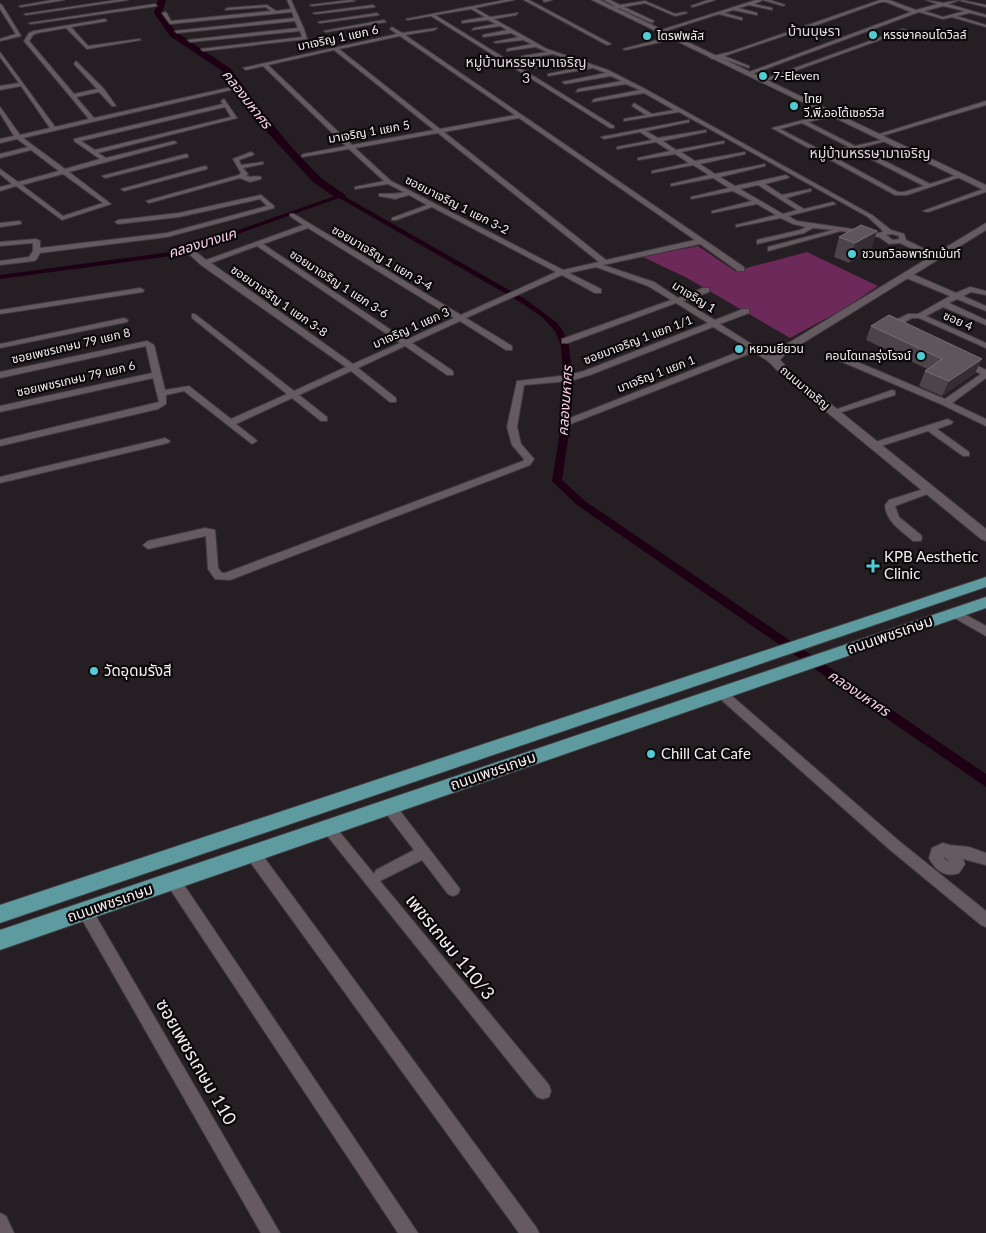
<svg xmlns="http://www.w3.org/2000/svg" width="986" height="1233" font-family="Lato,'Noto Sans Thai',sans-serif">
	<rect width="100%" height="100%" fill="#251e23"/>
	<polygon fill="#6c2959" points="698,246 735,271 807,252 878,286 842,310 790,338 687,278 643,257"/>
	<g fill="none" stroke-linecap="round" stroke-linejoin="round">
		<polygon fill="#1e0015" fill-rule="evenodd" points="338,195 342,195 525,299 556,322 563,331 569,346 573,383 570,426 562,480 585,501 986,774 986,787 577,505 552,481 561,426 564,383 561,346 555,331 542,317 520,302 339,198 179,255 0,279 0,275 178,251"/>
		<polygon fill="#1e0015" fill-rule="evenodd" points="158,0 166,0 162,13 176,32 231,69 248,92 255,107 266,116 294,150 321,178 344,194 346,196 344,198 336,198 313,182 247,110 238,92 225,73 170,36 154,13"/>
		<g stroke="#413b3e" stroke-width="2">
			<g id="street">
				<polygon points="53,0 64,0 21,7 19,6"/>
				<polygon points="117,0 128,0 26,15 24,14"/>
				<polygon points="287,0 291,0 304,29 307,39 203,51 201,49 302,37 300,31 190,42 188,40 298,28 295,21 177,33 175,31 294,18 292,12 170,24 162,13 166,12 171,21 271,11 266,7 225,10 227,8 267,5 276,11 291,9"/>
				<polygon points="350,0 355,1 312,6 310,5"/>
				<path d="M505 0H514L475 8 490 17 518 13 516 15 494 19 547 49 608 70 647 90 872 215 891 230 904 234 906 240 941 257 934 259 900 243 889 244 879 237 841 231 768 251V247L833 230 813 228 804 233 757 244V240L800 230 806 227 793 224 781 218 736 227V225L776 215 757 204 712 213V211L752 201 733 191 691 199V197L729 188 713 178 671 186V184L709 175 693 165 652 173V171L689 163 675 154 638 160V158L670 151 656 142 617 149V147L652 140 640 132 604 139 601 137 689 120V122L646 131 658 138 706 130V132L663 141 676 150 724 141V143L681 152 695 161 745 152V154L700 164 715 174 765 164V166L720 177 735 186 786 175 789 177 788 178 765 184 782 195 811 189V191L786 198 804 209 833 202 836 204 788 216 797 221 880 233 883 231 868 217 679 112 624 121V119L646 115 632 106 634 103 652 114 674 110 644 93 592 102 594 99 640 90 626 84 576 92 578 89 622 81 611 76 565 84 562 82 606 73 593 68 548 76V74L587 66 573 61 534 68V66L568 59 553 54 520 59 522 56 547 52 536 47 507 51V49L532 44 523 40 496 43 494 42 519 37 511 33 483 37V35L507 30 500 26 472 30 474 28 496 24 488 20 462 23V21L485 17 471 9 435 15 614 126V128H610L431 16 408 20 406 19ZM758 185 797 210 783 214 740 189ZM892 234 899 236V239L893 240 886 235Z"/>
				<polygon points="524,0 529,0 611,44 607,45"/>
				<polygon points="543,0 552,0 544,2"/>
				<polygon points="604,0 610,0 620,5 645,1 675,14 685,12 687,13 675,16 645,3 624,7 654,21 652,23 619,8 609,9 609,7 615,6"/>
				<polygon points="708,0 715,0 693,7 691,6"/>
				<polygon points="756,0 770,0 785,5 783,6 763,0 754,4 772,8 772,10 749,5 738,8 757,13 757,15 733,10 724,13 742,18 742,20 719,14 662,32 658,31"/>
				<path d="M880 0H889L916 10 938 4 926 0 943 3 960 0 948 4 986 15V17L970 13 956 16 986 25V27L952 17 943 19 919 12 749 75 744 74 911 12 886 2H881L811 27 837 34V36L807 28 724 56 749 66V68L718 57 712 59 709 57 730 52ZM943 6 965 11 943 17 924 11Z"/>
				<polygon points="961,0 986,5 986,7 961,1"/>
				<polygon points="0,4 2,5 21,36 0,41 0,39 16,34 0,9"/>
				<polygon points="155,4 157,6 31,24 29,23"/>
				<polygon points="373,5 375,7 315,14 313,13"/>
				<polygon points="377,13 379,15 320,23 318,22"/>
				<path d="M105 19 107 21 71 27 88 46 139 39 141 40 87 49 66 28 37 33 33 35 29 41 74 94 97 89 74 64 76 61 104 89 116 106H112L99 92 76 97 94 118 232 87 235 89 23 138 65 169 100 159 74 141V139L223 104 221 101 224 99 237 118 98 153 106 158 174 141 177 143 69 172 111 204 62 220 16 186 0 191V187L12 184 0 174V169L18 182 59 171 31 150 0 158V154L28 147 17 139 0 143V139L14 136 0 113V107L20 135 50 128 21 86 0 90V86L19 83 0 57V52L55 127 89 119 24 41 29 33 34 31ZM225 107 231 117 95 150 81 141ZM63 174 103 203 63 216 22 185Z"/>
				<polygon points="384,20 386,22 326,32 324,31"/>
				<path d="M392 27 402 33 437 28 435 30 405 35 744 267V271H738L700 244 603 265 654 282 678 298 703 288H709V292L683 301 715 320 743 309H749V313L720 324 778 361 774 364 771 363 754 352 568 425 565 424V420L748 348 713 327 590 375 570 381 524 385 517 427 521 444 534 459 530 465 230 580 215 579 208 569 206 536 148 549 143 545 148 541 205 528 215 530 218 568 222 573H225L523 461 524 459 512 445 507 427 517 381 569 375 584 371 708 323 676 303 568 343H562V339L671 300 648 286 596 267 569 273 601 289V293H595L562 275 466 318 512 346V350H506L460 321 412 343 453 371V375H447L405 346 358 368 396 398V402H390L351 371 299 395 327 417V421H321L292 398 236 424 255 439 257 441 252 444 184 391 166 395V404L158 409 0 446V440L159 402 153 378 0 412V406L152 373 146 346 0 378V372L147 341 154 345 165 390 189 386 231 419 287 394 192 318V314H195L294 391 346 367 201 265 188 253 195 251 206 260 303 225 290 216V214H294L461 315 556 272 432 207 396 220H392V218L427 205 409 195 395 199 379 196V194C388 193 395 195 404 192L388 184 355 189V187L384 181 349 149 302 157V155L304 154 346 146 263 66 246 70 243 68 397 34 390 29ZM400 36 515 115 440 129 339 49ZM334 50 434 130 352 145 268 65ZM519 118 695 240 606 260 444 132ZM438 133 599 262 563 270 391 181 355 148ZM308 228 454 318 406 340 263 244ZM257 246 400 343 353 364 211 263Z"/>
				<polygon points="903,29 907,30 764,82 759,81"/>
				<polygon points="667,34 671,35 661,39 661,42 625,50 623,49 657,40 657,37"/>
				<polygon points="986,101 986,105 878,137 873,136"/>
				<path d="M831 113 833 116 808 122 855 146 886 139V141L859 148 930 184 960 174 963 176 907 195H895L772 128ZM802 123 849 147 826 153 780 129ZM853 150 924 186 904 192H898L830 155Z"/>
				<path d="M251 152 254 154 253 155 239 160 241 165 263 162V164L243 168 248 174 246 176C252 178 256 175 261 177V179L250 182 240 178 149 203 146 201 239 175 241 173 233 159Z"/>
				<polygon points="186,154 188,155 188,157 105,178 102,176"/>
				<polygon points="205,166 207,167 207,169 124,191 121,189"/>
				<polygon points="986,188 986,192 928,212 923,211"/>
				<polygon points="261,195 274,206 274,208 167,237 40,253 36,260 33,261 0,265 0,261 29,257 33,251 33,243 0,246 0,242 36,239 40,241 40,248 167,233 267,206 260,199 179,217 118,224 115,222 118,220 179,213"/>
				<polygon points="19,221 21,222 21,224 0,227 0,223"/>
				<polygon points="904,273 910,273 956,293 970,287 986,291 986,295 971,292 963,296 986,306 986,311 957,299 949,303 986,320 986,325 943,307 926,316 986,343 986,348 919,318 912,318 899,325 900,331 894,331 891,324 892,322 908,314 918,314 950,296 904,277"/>
				<polygon points="140,288 144,290 143,292 0,314 0,310"/>
				<polygon points="124,318 128,320 127,322 0,348 0,344"/>
				<polygon points="836,353 945,399 981,374 962,365 962,361 968,361 986,370 986,378 952,403 986,419 986,426 943,405 833,358 833,354"/>
				<polygon points="892,390 895,391 895,395 836,414 830,414 829,412"/>
				<polygon points="948,419 953,422 951,424 937,429 969,452 969,456 963,456 928,431 875,448 870,445 872,443"/>
				<polygon points="165,438 170,441 168,443 0,483 0,477"/>
				<path d="M930 487 935 490 933 492 895 506 899 517 921 535 922 538 921 541H913C902 531 886 522 885 505L889 500Z"/>
				<polygon points="955,609 986,626 986,636 951,616 949,613"/>
				<polygon points="721,688 725,690 899,841 986,911 986,927 981,925 889,849 717,696 715,693 717,690"/>
				<polygon points="389,801 394,803 460,889 458,894 453,896 448,894 422,860 380,881 549,1085 551,1091 549,1097 543,1099 537,1097 321,828 323,824 328,822 333,824 374,874 376,870 414,850 384,811 382,807 384,803"/>
				<path d="M943 843 950 845 969 847 986 853V865L963 859 965 864 959 873C945 878 935 870 929 858L932 848ZM943 856 950 862 946 860Z"/>
				<polygon points="253,848 258,849 536,1227 539,1233 519,1233 248,859 246,854 248,849"/>
				<polygon points="173,874 178,876 418,1233 398,1233 168,886 166,881 168,876"/>
				<polygon points="85,904 90,906 280,1233 261,1233 80,916 78,911 80,906"/>
				<polygon points="0,1213 6,1216 14,1233 0,1233"/>
			</g>
		</g>
		<g stroke="#413b3e" stroke-width="2">
			<g id="secondary">
				<polygon points="592,0 600,0 986,185 986,191"/>
				<polygon points="986,223 986,230 785,354 780,360 791,372 986,529 986,541 981,539 783,376 768,361 772,354 777,350"/>
			</g>
		</g>
		<g stroke="#413b3e" stroke-width="2">
			<g id="primary">
				<polygon points="986,577 986,587 0,923 0,905"/>
				<polygon points="986,597 986,608 0,950 0,930"/>
			</g>
		</g>
		<use href="#street" fill="#645a60" fill-rule="evenodd"/>
		<use href="#secondary" fill="#645a60" fill-rule="evenodd"/>
		<use href="#primary" fill="#5d9ba1" fill-rule="evenodd"/>
	</g>
	<g fill="#4c4449">
		<polygon points="861,225 871,250 849,263 834,257 839,237"/>
		<polygon points="871,326 975,373 942,396 919,386 925,371 927,369 866,340"/>
	</g>
	<g fill="#352d32">
		<polygon points="877,231 871,250 849,263 855,243"/>
		<polygon points="982,359 975,373 942,396 949,381"/>
	</g>
	<g fill="#5e565b" stroke="#756e72">
		<polygon points="861,225 877,231 855,243 839,237"/>
		<polygon points="889,315 982,359 949,381 925,371 942,359 871,326"/>
	</g>
	<g fill="#51ccd2" stroke="#0c090b" stroke-width="2">
		<circle cx="873" cy="35" r="5"/>
		<circle cx="647" cy="36" r="5"/>
		<circle cx="763" cy="76" r="5"/>
		<circle cx="794" cy="106" r="5"/>
		<circle cx="852" cy="254" r="5"/>
		<circle cx="739" cy="349" r="5"/>
		<circle cx="921" cy="356" r="5"/>
		<path d="M870.5 558.5h5v5h5v5h-5v5h-5v-5h-5v-5h5z"/>
		<circle cx="94" cy="671" r="5"/>
		<circle cx="651" cy="754" r="5"/>
	</g>
	<g text-anchor="middle" stroke-width="4.5" stroke-linejoin="round" paint-order="stroke">
		<g font-size="12" fill="#f4eef1" stroke="#0c090b" text-anchor="start">
			<text x="883" y="39">หรรษาคอนโดวิลล์</text>
			<text x="657" y="40">ไดรฟพลัส</text>
			<text x="773" y="80">7-Eleven</text>
			<text x="804" y="103">ไทย<tspan x="804" dy="14">วี.พี.ออโต้เซอร์วิส</tspan></text>
			<text x="862" y="258">ชวนถวิลอพาร์ทเม้นท์</text>
			<text x="749" y="353">หยวนยียวน</text>
			<text x="911" y="360" text-anchor="end">คอนโดเทลรุ่งโรจน์</text>
		</g>
		<g font-size="12" fill="#f4eef1" stroke="#0c090b">
			<text transform="translate(338 38) rotate(-12)" y="4">มาเจริญ 1 แยก 6</text>
			<text transform="translate(369 132) rotate(-10)" y="4">มาเจริญ 1 แยก 5</text>
			<text transform="translate(457 205) rotate(27)" y="4">ซอยมาเจริญ 1 แยก 3-2</text>
			<text transform="translate(382 258) rotate(31)" y="4">ซอยมาเจริญ 1 แยก 3-4</text>
			<text transform="translate(339 284) rotate(33)" y="4">ซอยมาเจริญ 1 แยก 3-6</text>
			<text transform="translate(694 297) rotate(32)" y="4">มาเจริญ 1</text>
			<text transform="translate(279 301) rotate(35)" y="4">ซอยมาเจริญ 1 แยก 3-8</text>
			<text transform="translate(958 321) rotate(24)" y="4">ซอย 4</text>
			<text transform="translate(411 328) rotate(-24)" y="4">มาเจริญ 1 แยก 3</text>
			<text transform="translate(638 340) rotate(-21)" y="4">ซอยมาเจริญ 1 แยก 1/1</text>
			<text transform="translate(71 346) rotate(-13)" y="4">ซอยเพชรเกษม 79 แยก 8</text>
			<text transform="translate(656 374) rotate(-21)" y="4">มาเจริญ 1 แยก 1</text>
			<text transform="translate(76 379) rotate(-13)" y="4">ซอยเพชรเกษม 79 แยก 6</text>
			<text transform="translate(805 388) rotate(40)" y="4">ถนนมาเจริญ</text>
		</g>
		<g font-size="14" fill="#e1d6dc" stroke="#0c090b">
			<text x="814" y="36">บ้านบุษรา</text>
			<text x="526" y="67">หมู่บ้านหรรษามาเจริญ<tspan x="526" dy="16">3</tspan></text>
			<text x="870" y="158">หมู่บ้านหรรษามาเจริญ</text>
		</g>
		<g font-size="14" font-style="italic" fill="#fed4ee" stroke="#0c090b">
			<text transform="translate(247 99) rotate(52)" y="5">คลองมหาศร</text>
			<text transform="translate(202 243) rotate(-17)" y="5">คลองบางแค</text>
			<text transform="translate(565 401) rotate(-86)" y="5">คลองมหาศร</text>
			<text transform="translate(859 693) rotate(34)" y="5">คลองมหาศร</text>
		</g>
		<g font-size="15" fill="#f4eef1" stroke="#0c090b" text-anchor="start">
			<text x="884" y="562">KPB Aesthetic<tspan x="884" dy="17">Clinic</tspan></text>
			<text x="104" y="676">วัดอุดมรังสี</text>
			<text x="661" y="759">Chill Cat Cafe</text>
		</g>
		<g font-size="15" fill="#f4eef1" stroke="#0c090b">
			<text transform="translate(890 635) rotate(-19)" y="5">ถนนเพชรเกษม</text>
			<text transform="translate(493 771) rotate(-19)" y="5">ถนนเพชรเกษม</text>
			<text transform="translate(110 903) rotate(-19)" y="5">ถนนเพชรเกษม</text>
		</g>
		<g font-size="18" fill="#f4eef1" stroke="#0c090b">
			<text transform="translate(450 947) rotate(51)" y="6">เพชรเกษม 110/3</text>
			<text transform="translate(196 1062) rotate(60)" y="6">ซอยเพชรเกษม 110</text>
		</g>
	</g>
</svg>
